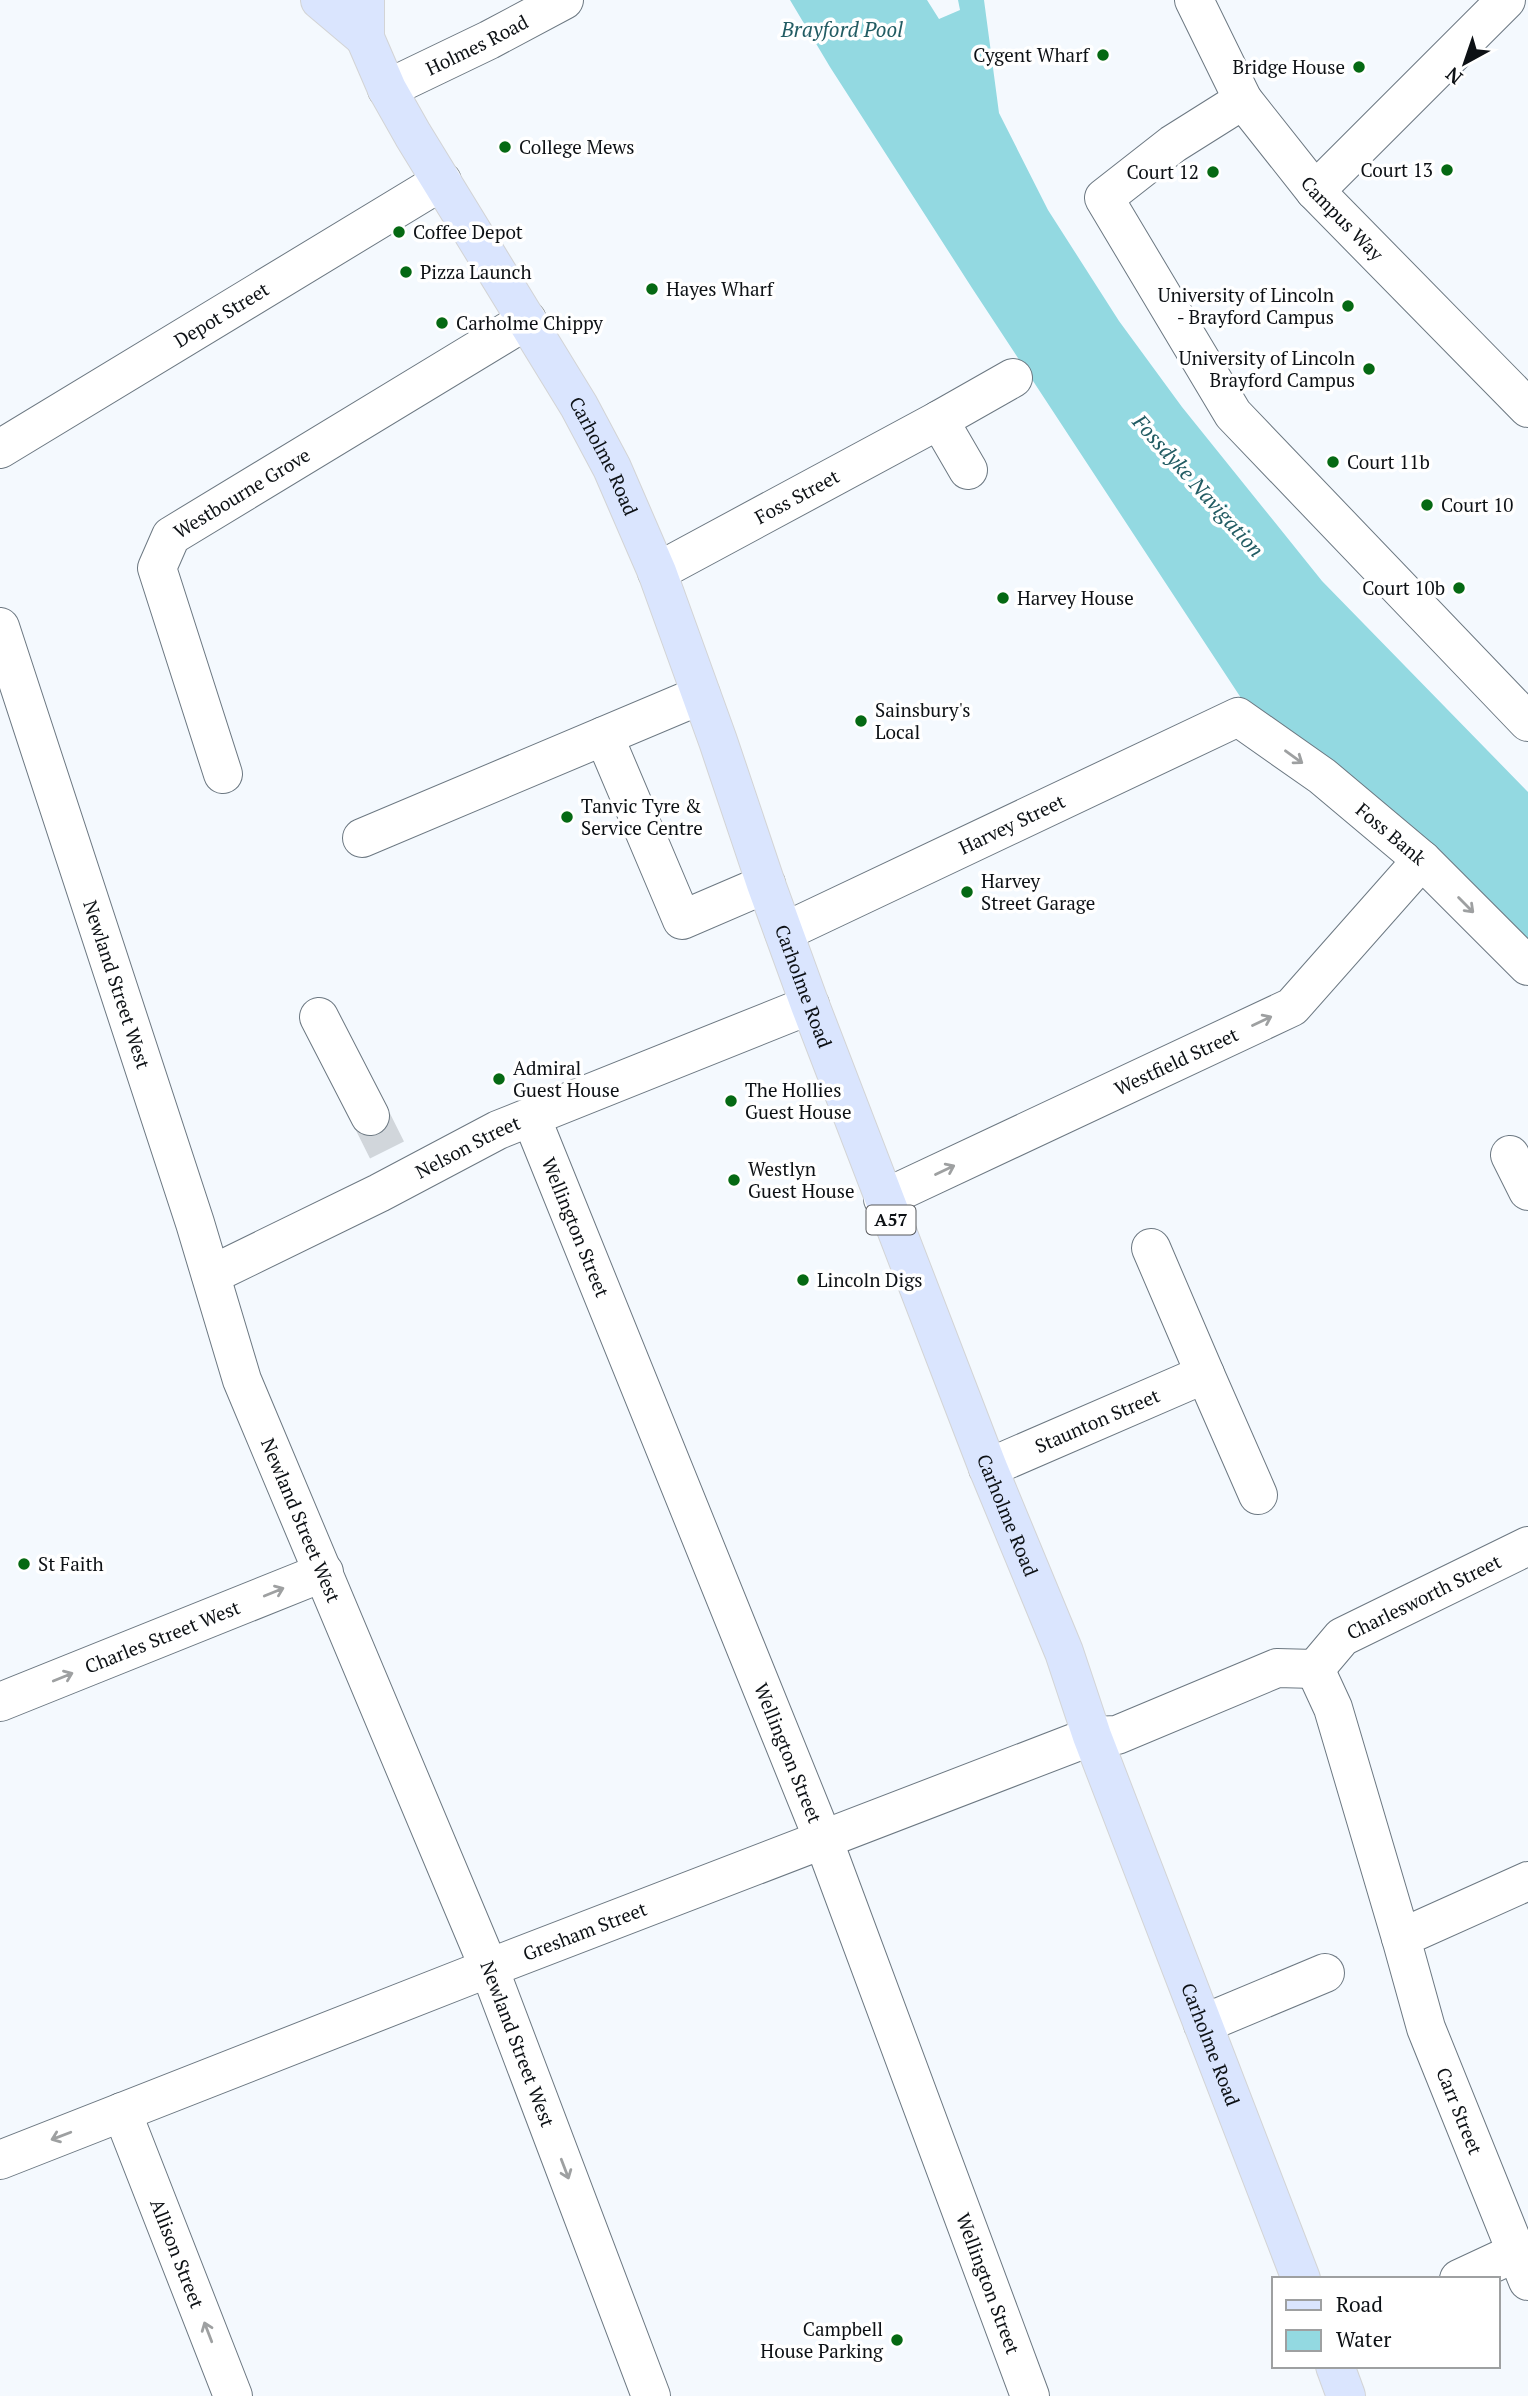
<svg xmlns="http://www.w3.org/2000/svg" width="1528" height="2396" font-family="'PT Serif',serif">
	<rect width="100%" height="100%" fill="#f4f9fe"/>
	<polygon fill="#93d9e1" points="790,0 927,0 939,19 960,10 958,0 984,0 999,113 1048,210 1119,321 1182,407 1322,581 1528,792 1528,947 1243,701 972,288 830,67"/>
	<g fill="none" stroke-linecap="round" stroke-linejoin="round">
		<polyline stroke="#d1d6db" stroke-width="38" stroke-dasharray="38 19" stroke-linecap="butt" points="370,1116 396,1168"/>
		<g stroke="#6c7882" stroke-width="40">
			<g id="minor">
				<path id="s1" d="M1194 0 1243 100 1315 191 1528 408"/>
				<path id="s2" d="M387 89 489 40 564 0"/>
				<polyline points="1243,100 1173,144 1104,198 1233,414 1528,722"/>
				<polyline points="1315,191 1506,0"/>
				<polyline points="939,420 1013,378"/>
				<path id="s3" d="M0 449 442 181"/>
				<path id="s4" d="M657 572 939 420 968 470"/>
				<path id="s5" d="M0 627 195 1223 242 1380 489 1968 651 2396"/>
				<polyline points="604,736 682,920 766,884"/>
				<path id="s6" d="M223 774 157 568 171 536 527 320"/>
				<polyline points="362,838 701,695"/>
				<path id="s7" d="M784 932 1238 717 1322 776 1422 860 1528 966"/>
				<polyline points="319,1017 370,1116"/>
				<path id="s8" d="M531 1117 823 1839 1030 2396"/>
				<polyline points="1510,1155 1528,1191"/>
				<path id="s9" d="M883 1199 1292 1007 1422 860"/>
				<polyline points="1151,1248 1205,1374"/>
				<path id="s10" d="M211 1275 379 1193 498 1130 810 1005"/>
				<path id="s11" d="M988 1468 1205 1374 1258 1495"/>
				<polyline points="1315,1669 1333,1708 1401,1938"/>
				<path id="s12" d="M1315 1669 1342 1637 1528 1546"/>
				<path id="s13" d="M0 1702 324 1572"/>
				<path id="s14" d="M1528 1881 1401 1938 1426 2028 1528 2281"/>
				<polyline points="1203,2024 1325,1973"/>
				<path id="s15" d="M122 2112 233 2396"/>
				<path id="s16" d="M0 2160 489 1968 1092 1736 1117 1735 1277 1668 1315 1669"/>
				<polyline points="1459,2279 1517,2252"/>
			</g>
		</g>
		<g stroke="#d3d4d5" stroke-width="40">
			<g id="major">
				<polyline points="320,0 365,38"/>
				<path id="s17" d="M365 0V38L387 89 413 135 579 406 612 468 657 572 718 741 766 884 810 1005 988 1468 1064 1652 1092 1736 1301 2279"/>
				<polyline points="1335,2366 1346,2396"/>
			</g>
		</g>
		<use href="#minor" stroke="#fff" stroke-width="38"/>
		<use href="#major" stroke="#dae5fe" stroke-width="38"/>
	</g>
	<defs><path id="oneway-shaft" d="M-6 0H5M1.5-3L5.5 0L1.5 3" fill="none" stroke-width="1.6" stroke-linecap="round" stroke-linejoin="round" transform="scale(1.75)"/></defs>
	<g stroke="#9ea0a1">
		<use href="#oneway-shaft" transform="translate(1294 757) rotate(36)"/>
		<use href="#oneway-shaft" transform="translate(1466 905) rotate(45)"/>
		<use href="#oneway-shaft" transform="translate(1262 1021) rotate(-25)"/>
		<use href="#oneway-shaft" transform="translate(945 1170) rotate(-25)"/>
		<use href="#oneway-shaft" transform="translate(274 1592) rotate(-22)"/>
		<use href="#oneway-shaft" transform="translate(63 1677) rotate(-22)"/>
		<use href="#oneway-shaft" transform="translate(61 2136) rotate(159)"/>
		<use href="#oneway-shaft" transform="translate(565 2169) rotate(69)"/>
		<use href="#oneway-shaft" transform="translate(208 2332) rotate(-111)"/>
	</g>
	<g fill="#056913" stroke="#fff" stroke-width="2.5">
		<circle cx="1103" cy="55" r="7"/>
		<circle cx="1359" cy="67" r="7"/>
		<circle cx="505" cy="147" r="7"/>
		<circle cx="1447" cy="170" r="7"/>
		<circle cx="1213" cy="172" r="7"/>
		<circle cx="399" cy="232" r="7"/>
		<circle cx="406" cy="272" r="7"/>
		<circle cx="652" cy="289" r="7"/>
		<circle cx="1348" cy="306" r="7"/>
		<circle cx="442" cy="323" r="7"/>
		<circle cx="1369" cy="369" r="7"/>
		<circle cx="1333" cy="462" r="7"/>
		<circle cx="1427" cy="505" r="7"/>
		<circle cx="1459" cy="588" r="7"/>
		<circle cx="1003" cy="598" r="7"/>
		<circle cx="861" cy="721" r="7"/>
		<circle cx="567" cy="817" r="7"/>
		<circle cx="967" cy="892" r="7"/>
		<circle cx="499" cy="1079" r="7"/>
		<circle cx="731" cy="1101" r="7"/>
		<circle cx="734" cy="1180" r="7"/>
		<circle cx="803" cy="1280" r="7"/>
		<circle cx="24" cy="1564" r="7"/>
		<circle cx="897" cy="2340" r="7"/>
	</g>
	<g text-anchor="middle" stroke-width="7" stroke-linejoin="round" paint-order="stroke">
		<rect fill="#fff" stroke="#56585b" stroke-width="2" x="866.5" y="1205.5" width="49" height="29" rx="5"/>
		<g font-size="18" font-weight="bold" fill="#0d1115">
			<text x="891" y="1226">A57</text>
		</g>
		<g font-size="19" fill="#0d1115" stroke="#fff">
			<text dy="7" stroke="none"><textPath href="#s2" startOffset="100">Holmes Road</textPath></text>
			<text dy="7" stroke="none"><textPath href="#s1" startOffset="266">Campus Way</textPath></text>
			<text dy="7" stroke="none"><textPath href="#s3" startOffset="259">Depot Street</textPath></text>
			<text dy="7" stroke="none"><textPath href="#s17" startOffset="520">Carholme Road</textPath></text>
			<text dy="7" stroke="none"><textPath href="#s6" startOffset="334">Westbourne Grove</textPath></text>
			<text dy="7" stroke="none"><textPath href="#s4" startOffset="159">Foss Street</textPath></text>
			<text dy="7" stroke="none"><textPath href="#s7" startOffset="252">Harvey Street</textPath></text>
			<text dy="7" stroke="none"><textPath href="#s7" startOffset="695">Foss Bank</textPath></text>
			<text dy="7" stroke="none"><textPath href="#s5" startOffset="376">Newland Street West</textPath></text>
			<text dy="7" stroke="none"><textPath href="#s17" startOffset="1087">Carholme Road</textPath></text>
			<text dy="7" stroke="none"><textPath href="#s9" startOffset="324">Westfield Street</textPath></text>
			<text dy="7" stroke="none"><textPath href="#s10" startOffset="287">Nelson Street</textPath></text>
			<text dy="7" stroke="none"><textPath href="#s8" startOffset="119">Wellington Street</textPath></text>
			<text dy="7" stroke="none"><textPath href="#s11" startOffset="119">Staunton Street</textPath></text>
			<text dy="7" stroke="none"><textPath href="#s17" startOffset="1654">Carholme Road</textPath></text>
			<text dy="7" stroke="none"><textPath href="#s5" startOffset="943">Newland Street West</textPath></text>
			<text dy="7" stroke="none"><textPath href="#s12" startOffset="133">Charlesworth Street</textPath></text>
			<text dy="7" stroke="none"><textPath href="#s13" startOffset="175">Charles Street West</textPath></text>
			<text dy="7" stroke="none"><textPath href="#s8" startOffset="686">Wellington Street</textPath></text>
			<text dy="7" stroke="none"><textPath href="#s16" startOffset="628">Gresham Street</textPath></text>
			<text dy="7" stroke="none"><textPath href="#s5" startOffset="1510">Newland Street West</textPath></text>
			<text dy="7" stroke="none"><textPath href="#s17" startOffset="2221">Carholme Road</textPath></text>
			<text dy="7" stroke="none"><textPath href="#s14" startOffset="322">Carr Street</textPath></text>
			<text dy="7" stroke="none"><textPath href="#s15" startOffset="152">Allison Street</textPath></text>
			<text dy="7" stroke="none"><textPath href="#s8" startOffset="1253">Wellington Street</textPath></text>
		</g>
		<g font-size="19" fill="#0d1115" stroke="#fff" text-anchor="start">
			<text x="1089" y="62" text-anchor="end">Cygent Wharf</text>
			<text x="1345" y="74" text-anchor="end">Bridge House</text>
			<text x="519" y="154">College Mews</text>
			<text x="1433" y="177" text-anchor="end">Court 13</text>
			<text x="1199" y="179" text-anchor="end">Court 12</text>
			<text x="413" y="239">Coffee Depot</text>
			<text x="420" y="279">Pizza Launch</text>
			<text x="666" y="296">Hayes Wharf</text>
			<text x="1334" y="302" text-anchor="end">University of Lincoln<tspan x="1334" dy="22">- Brayford Campus</tspan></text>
			<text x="456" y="330">Carholme Chippy</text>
			<text x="1355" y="365" text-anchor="end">University of Lincoln<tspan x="1355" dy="22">Brayford Campus</tspan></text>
			<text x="1347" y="469">Court 11b</text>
			<text x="1441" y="512">Court 10</text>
			<text x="1445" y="595" text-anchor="end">Court 10b</text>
			<text x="1017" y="605">Harvey House</text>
			<text x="875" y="717">Sainsbury's<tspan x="875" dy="22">Local</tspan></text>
			<text x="581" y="813">Tanvic Tyre &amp;<tspan x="581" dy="22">Service Centre</tspan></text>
			<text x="981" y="888">Harvey<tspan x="981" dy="22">Street Garage</tspan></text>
			<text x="513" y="1075">Admiral<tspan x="513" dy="22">Guest House</tspan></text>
			<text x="745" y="1097">The Hollies<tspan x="745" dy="22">Guest House</tspan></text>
			<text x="748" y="1176">Westlyn<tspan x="748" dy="22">Guest House</tspan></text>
			<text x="817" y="1287">Lincoln Digs</text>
			<text x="38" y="1571">St Faith</text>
			<text x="883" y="2336" text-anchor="end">Campbell<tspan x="883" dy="22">House Parking</tspan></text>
		</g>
		<g font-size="21" font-style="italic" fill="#225c63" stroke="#fff">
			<text x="842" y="37">Brayford Pool</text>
			<text transform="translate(1198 486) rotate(48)" y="7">Fossdyke Navigation</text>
		</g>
	</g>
	<rect x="1272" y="2277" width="228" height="91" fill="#ffffff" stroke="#9ea0a1" stroke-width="2"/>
	<rect x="1286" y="2300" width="35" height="10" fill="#dae5fe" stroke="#9ea0a1" stroke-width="2"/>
	<text x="1336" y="2312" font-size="21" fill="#0d1115">Road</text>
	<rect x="1286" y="2330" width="35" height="21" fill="#93d9e1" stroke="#9ea0a1" stroke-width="2"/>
	<text x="1336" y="2347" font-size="21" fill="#0d1115">Water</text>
	<g transform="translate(1465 63) rotate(220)" stroke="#ffffff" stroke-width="5" paint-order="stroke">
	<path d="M0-5L12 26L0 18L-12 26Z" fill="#0d1115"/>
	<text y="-10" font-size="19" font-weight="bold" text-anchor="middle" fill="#0d1115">N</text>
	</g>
</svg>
